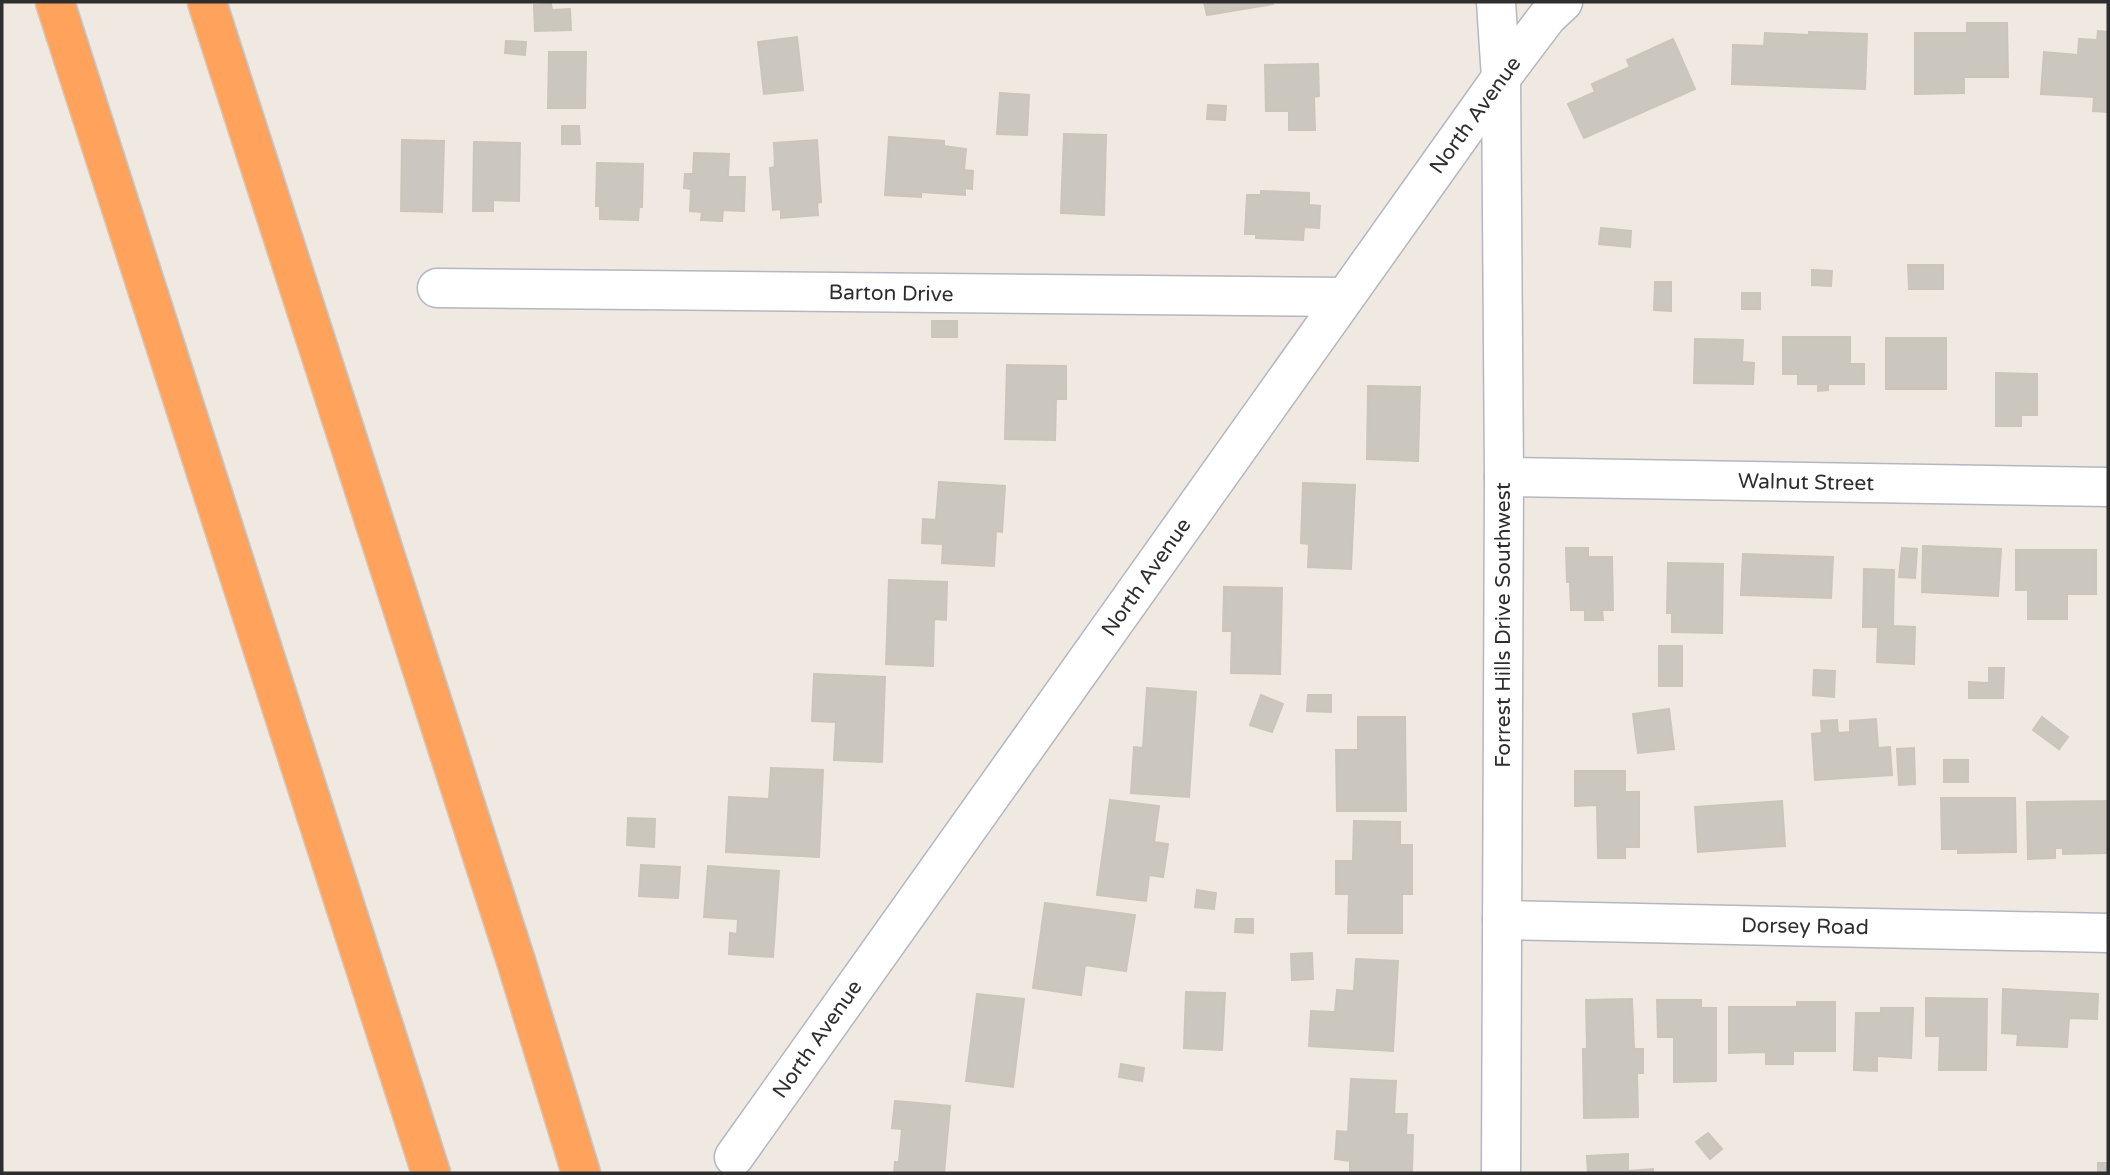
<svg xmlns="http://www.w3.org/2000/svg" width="2110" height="1175" font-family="'Varela Round',sans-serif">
	<rect width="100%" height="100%" fill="#efe9e1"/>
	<g fill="#cbc7bf" stroke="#cbc5ba" stroke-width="2">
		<polygon points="1204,2 1273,2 1273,4 1207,15"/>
		<polygon points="551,4 552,10 570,9 571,30 535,31 534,5"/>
		<polygon points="1967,23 2007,23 2008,77 1964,77 1964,93 1915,94 1915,33 1967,33"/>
		<polygon points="2098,31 2108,32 2108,112 2093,111 2094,97 2041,94 2044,52 2078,55 2079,39 2097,40"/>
		<polygon points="1809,32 1867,34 1865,89 1732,84 1733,45 1764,46 1765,33 1809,35"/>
		<polygon points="797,37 803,90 764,94 758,42"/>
		<polygon points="1673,39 1695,89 1584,138 1568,104 1595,92 1592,84 1630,67 1627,60"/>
		<polygon points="506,41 526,42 525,55 505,53"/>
		<polygon points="549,52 586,52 585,108 548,108"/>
		<polygon points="1318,64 1319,96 1314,97 1315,130 1289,130 1289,111 1266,111 1265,65"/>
		<polygon points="1000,93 1029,95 1027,135 997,134"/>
		<polygon points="1208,105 1226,106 1225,120 1207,119"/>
		<polygon points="562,126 579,126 580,144 562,144"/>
		<polygon points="1064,134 1106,135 1104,215 1061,213"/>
		<polygon points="889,137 944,141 944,146 966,149 964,170 973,171 972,189 965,188 965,195 921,192 921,197 885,195"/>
		<polygon points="402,140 444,141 442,212 401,211"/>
		<polygon points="817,140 821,202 817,203 818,215 781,218 781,209 773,210 770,168 775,167 774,143"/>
		<polygon points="474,142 520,143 519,201 493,200 493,211 473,211"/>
		<polygon points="694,153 729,154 728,177 745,177 744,211 723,210 722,221 701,220 702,212 690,211 691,189 684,188 685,174 693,174"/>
		<polygon points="597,163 643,164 642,207 639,207 638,220 600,219 600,206 596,206"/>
		<polygon points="1261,191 1309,193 1309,205 1320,206 1319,228 1304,227 1303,240 1256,238 1256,234 1245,234 1247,195 1261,195"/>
		<polygon points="1601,228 1631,231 1630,247 1599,244"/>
		<polygon points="1908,265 1943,265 1943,289 1909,289"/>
		<polygon points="1812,270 1832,271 1831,286 1812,285"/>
		<polygon points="1655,282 1671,282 1671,311 1654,310"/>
		<rect x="1742" y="293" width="18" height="16"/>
		<rect x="932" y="321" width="25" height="16"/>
		<polygon points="1783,337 1850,337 1850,364 1864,364 1864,384 1828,384 1828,390 1818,391 1818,384 1798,384 1798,374 1783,374"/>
		<rect x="1886" y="338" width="60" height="51"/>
		<polygon points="1695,339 1743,340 1742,362 1754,363 1753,384 1694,383"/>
		<polygon points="1007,365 1066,366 1066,399 1056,399 1055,440 1005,439"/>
		<polygon points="1996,373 2037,374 2037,415 2021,415 2021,426 1996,426"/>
		<polygon points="1368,386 1420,387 1418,461 1367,459"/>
		<polygon points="939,482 1005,486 1002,532 996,531 994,566 942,563 943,544 922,543 923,519 936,520"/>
		<polygon points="1303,483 1355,485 1351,569 1308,567 1309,544 1301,543"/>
		<polygon points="1923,546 2001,549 1998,596 1922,592"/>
		<polygon points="1566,548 1588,548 1588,557 1612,557 1613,610 1602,610 1603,620 1585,620 1585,610 1571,610 1570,582 1567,582"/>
		<polygon points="1902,548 1917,549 1915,578 1899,577"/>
		<polygon points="2016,550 2096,550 2096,594 2067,594 2067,619 2028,619 2028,590 2016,590"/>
		<polygon points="1743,554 1833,557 1831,598 1741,595"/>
		<polygon points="1668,563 1723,564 1722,633 1672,632 1672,613 1667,613"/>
		<polygon points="1864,569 1894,570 1893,626 1915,627 1914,664 1877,662 1878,627 1863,627"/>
		<polygon points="889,580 947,582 946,620 934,619 933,666 886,664"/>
		<polygon points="1224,587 1282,588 1280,674 1231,673 1232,631 1223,631"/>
		<rect x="1659" y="646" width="23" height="40"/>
		<polygon points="1989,668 2004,668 2003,698 1969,698 1969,682 1989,683"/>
		<polygon points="1814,670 1835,671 1834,697 1813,695"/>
		<polygon points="814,674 885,677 882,762 834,760 836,722 812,721"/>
		<polygon points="1147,688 1196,692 1189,797 1131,793 1134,747 1143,748"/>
		<polygon points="1261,695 1283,704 1272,732 1250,725"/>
		<polygon points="1308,695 1331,695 1331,712 1307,711"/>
		<polygon points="1669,709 1674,749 1638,753 1633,714"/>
		<polygon points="1358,717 1405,717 1406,811 1337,811 1336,750 1358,750"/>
		<polygon points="2042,717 2068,737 2059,749 2033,730"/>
		<polygon points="1876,719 1878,748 1890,747 1892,775 1815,780 1812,734 1822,733 1821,721 1837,720 1838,733 1850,732 1850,721"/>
		<polygon points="1914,748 1915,784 1899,785 1897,749"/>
		<rect x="1944" y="760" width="24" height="22"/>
		<polygon points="771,768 823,770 819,857 726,852 729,797 769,799"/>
		<polygon points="1575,771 1625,771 1625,792 1639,792 1639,847 1625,847 1625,858 1598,858 1597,805 1575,806"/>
		<polygon points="1941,798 2015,798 2016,852 1958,853 1958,849 1942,849"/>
		<polygon points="1110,800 1159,806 1154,842 1168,844 1163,877 1149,875 1146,901 1097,895"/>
		<polygon points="1782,801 1785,846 1698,852 1695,807"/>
		<polygon points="2108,801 2108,853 2063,854 2063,848 2055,848 2055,858 2028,859 2027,802"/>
		<polygon points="628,818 655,819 654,847 627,845"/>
		<polygon points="1354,821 1400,822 1400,845 1412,845 1412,894 1402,894 1402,933 1348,933 1349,894 1336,894 1336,861 1353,861"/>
		<polygon points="641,865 680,867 678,898 639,896"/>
		<polygon points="708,866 779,871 773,957 729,954 730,933 737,934 738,919 704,917"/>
		<polygon points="1197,890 1216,893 1214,909 1195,907"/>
		<polygon points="1045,903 1135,915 1126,971 1085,965 1081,995 1033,988"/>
		<polygon points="1236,919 1253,919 1253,933 1235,932"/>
		<polygon points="1312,953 1313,979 1292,980 1291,954"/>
		<polygon points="1356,959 1398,961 1393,1051 1309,1046 1311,1011 1335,1012 1337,990 1354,991"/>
		<polygon points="2003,989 2098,994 2097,1019 2069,1018 2067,1047 2017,1045 2018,1034 2002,1033"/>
		<polygon points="1186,992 1225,993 1222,1050 1184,1048"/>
		<polygon points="977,994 1024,999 1013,1087 966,1081"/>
		<polygon points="1926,998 1987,999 1986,1070 1939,1070 1940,1036 1926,1036"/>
		<polygon points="1632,999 1634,1049 1643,1049 1643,1073 1637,1073 1638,1117 1584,1118 1583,1049 1587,1049 1586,1000"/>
		<polygon points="1657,1000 1701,1000 1701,1008 1716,1008 1716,1081 1674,1082 1674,1037 1658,1037"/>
		<polygon points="1797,1002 1835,1002 1835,1051 1793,1051 1793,1064 1766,1064 1766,1052 1729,1053 1729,1007 1797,1007"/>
		<polygon points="1881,1008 1913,1008 1911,1058 1877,1056 1877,1071 1854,1070 1856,1013 1881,1013"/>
		<polygon points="1121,1064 1144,1068 1142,1081 1119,1077"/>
		<polygon points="1351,1079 1396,1081 1394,1114 1407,1114 1406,1135 1413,1135 1412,1173 1350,1173 1350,1161 1335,1159 1337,1131 1348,1132"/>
		<polygon points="895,1101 950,1106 944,1173 894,1173 895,1162 899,1162 902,1129 892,1128"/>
		<polygon points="1708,1133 1722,1149 1710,1159 1696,1142"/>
		<polygon points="1628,1154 1628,1171 1653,1169 1653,1173 1588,1173 1587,1156"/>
		<rect x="2098" y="1163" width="10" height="10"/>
	</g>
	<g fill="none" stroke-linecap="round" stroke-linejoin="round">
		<g stroke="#b4b7c1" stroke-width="41">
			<g id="minor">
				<polyline points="1496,2 1501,78 1504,477 1501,1173"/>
				<polyline points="437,288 1344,297"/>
				<polyline points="1504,477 2108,487"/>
				<polyline points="1502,920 2108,933"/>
				<polyline points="734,1157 1501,78 1547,17 1563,2"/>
			</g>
		</g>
		<g stroke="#c9c9c9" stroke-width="41">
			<g id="highway">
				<polyline points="55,2 431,1173"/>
				<polyline points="207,2 516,961 581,1173"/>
			</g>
		</g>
		<use href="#minor" stroke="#fff" stroke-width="38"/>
		<use href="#highway" stroke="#ffa35c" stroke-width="38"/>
	</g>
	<g text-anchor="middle" stroke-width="7" stroke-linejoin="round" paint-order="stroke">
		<g font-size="21" fill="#2e2e2e" stroke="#fff">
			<text transform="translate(1475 115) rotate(-54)" y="7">North Avenue</text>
			<text transform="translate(891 293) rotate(1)" y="7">Barton Drive</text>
			<text transform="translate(1806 482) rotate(1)" y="7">Walnut Street</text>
			<text transform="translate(1146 577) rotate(-55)" y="7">North Avenue</text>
			<text transform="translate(1503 625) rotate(-90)" y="7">Forrest Hills Drive Southwest</text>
			<text transform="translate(1805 926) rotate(1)" y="7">Dorsey Road</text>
			<text transform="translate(817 1039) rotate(-55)" y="7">North Avenue</text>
		</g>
	</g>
	<rect width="2110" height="1175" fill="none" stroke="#2e2e2e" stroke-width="7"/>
</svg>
